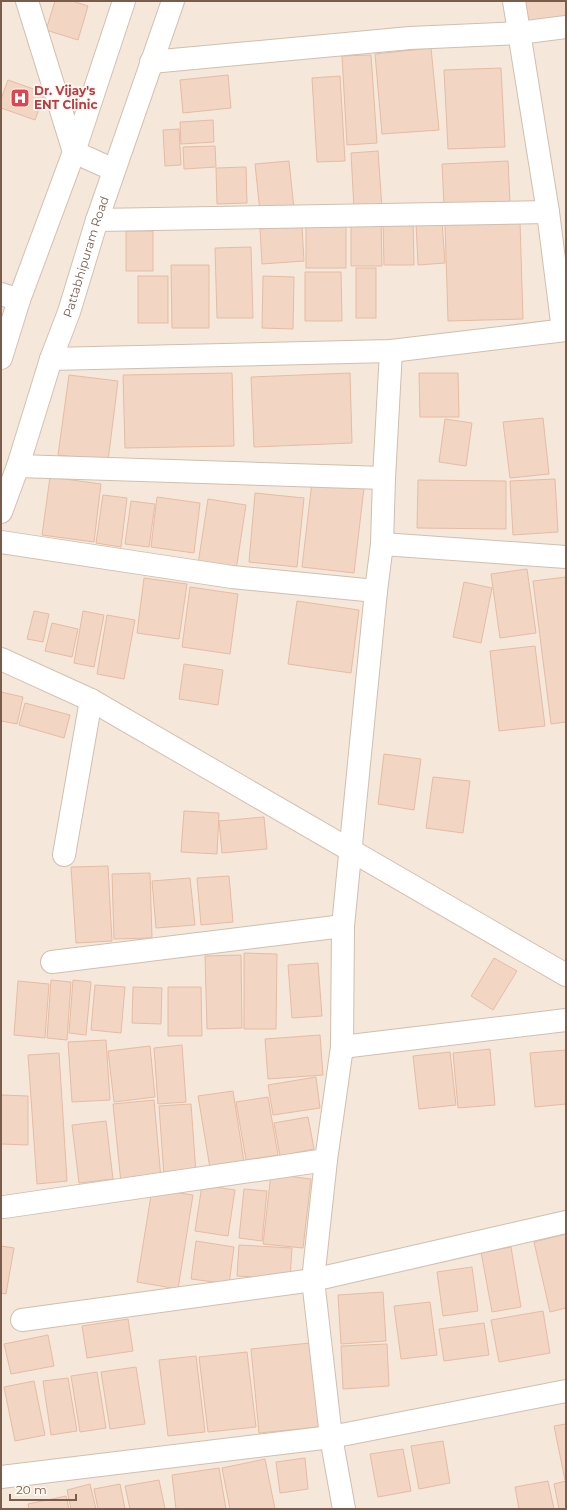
<svg xmlns="http://www.w3.org/2000/svg" width="567" height="1510" font-family="Montserrat,sans-serif">
	<rect width="100%" height="100%" fill="#fdf6ec"/>
	<rect fill="#f5e8da" x="1" y="1" width="565" height="1508"/>
	<g fill="#f3d5c3" stroke="#e6bba3">
		<polygon points="55,1 72,1 88,6 78,40 46,30"/>
		<polygon points="521,1 566,1 566,17 524,22"/>
		<polygon points="431,48 439,130 382,134 375,54"/>
		<polygon points="371,55 377,143 347,145 342,56"/>
		<polygon points="501,68 505,147 448,149 444,70"/>
		<polygon points="228,75 231,108 183,113 180,80"/>
		<polygon points="340,76 345,161 317,162 312,78"/>
		<polygon points="8,80 45,93 35,120 1,108 1,99"/>
		<polygon points="213,120 214,142 181,144 180,122"/>
		<polygon points="179,129 181,165 165,166 163,130"/>
		<polygon points="215,146 216,167 184,169 183,147"/>
		<polygon points="378,151 382,208 354,209 351,153"/>
		<polygon points="289,161 294,209 260,212 255,164"/>
		<polygon points="508,161 510,202 444,205 442,164"/>
		<polygon points="246,167 247,203 217,204 216,168"/>
		<polygon points="351,217 381,217 382,266 351,266"/>
		<rect x="306" y="218" width="40" height="50"/>
		<polygon points="413,219 414,265 384,265 383,220"/>
		<polygon points="442,222 445,263 418,265 416,223"/>
		<polygon points="520,222 523,319 448,321 445,224"/>
		<polygon points="302,226 304,261 262,264 260,229"/>
		<rect x="126" y="231" width="27" height="40"/>
		<polygon points="251,247 253,318 217,318 215,248"/>
		<polygon points="171,265 209,265 209,328 172,328"/>
		<rect x="356" y="268" width="20" height="50"/>
		<polygon points="305,272 341,272 342,321 305,321"/>
		<rect x="138" y="276" width="30" height="47"/>
		<polygon points="263,276 294,277 293,329 262,328"/>
		<polygon points="232,373 234,446 125,448 123,375"/>
		<polygon points="350,373 352,443 254,447 251,377"/>
		<polygon points="419,373 458,373 459,417 420,417"/>
		<polygon points="69,375 118,381 108,461 58,455"/>
		<polygon points="543,418 549,474 510,478 503,422"/>
		<polygon points="445,419 472,423 466,466 439,462"/>
		<polygon points="50,477 101,484 94,542 42,535"/>
		<polygon points="555,479 558,532 513,535 510,481"/>
		<polygon points="418,480 506,481 506,529 417,528"/>
		<polygon points="312,482 364,488 354,573 302,567"/>
		<polygon points="255,493 304,498 297,567 249,562"/>
		<polygon points="103,495 127,498 121,547 96,543"/>
		<polygon points="157,497 200,503 194,553 151,547"/>
		<polygon points="208,499 246,505 236,570 198,564"/>
		<polygon points="131,501 155,504 149,547 125,544"/>
		<polygon points="527,569 536,633 500,638 491,574"/>
		<polygon points="566,577 566,722 551,724 533,581"/>
		<polygon points="144,578 187,584 179,639 137,633"/>
		<polygon points="464,582 492,588 481,643 453,637"/>
		<polygon points="190,587 238,594 230,654 182,647"/>
		<polygon points="297,601 359,610 351,673 288,664"/>
		<polygon points="34,611 49,614 43,642 27,639"/>
		<polygon points="83,611 104,615 94,667 74,663"/>
		<polygon points="107,615 135,620 124,679 97,674"/>
		<polygon points="52,623 78,629 72,657 45,651"/>
		<polygon points="535,646 545,726 499,731 490,651"/>
		<polygon points="184,664 223,670 218,705 179,699"/>
		<polygon points="1,692 23,697 17,724 1,721"/>
		<polygon points="25,703 70,715 64,738 19,725"/>
		<polygon points="384,754 421,759 414,810 378,804"/>
		<polygon points="433,777 470,781 463,833 426,828"/>
		<polygon points="184,811 219,813 217,854 181,852"/>
		<polygon points="264,817 267,849 222,853 219,821"/>
		<polygon points="108,866 112,941 76,943 71,867"/>
		<polygon points="150,873 152,938 114,939 112,874"/>
		<polygon points="229,876 233,922 201,925 197,878"/>
		<polygon points="190,878 195,925 156,928 152,881"/>
		<polygon points="244,953 277,954 276,1029 244,1029"/>
		<polygon points="241,955 242,1028 207,1029 205,956"/>
		<polygon points="494,958 517,971 493,1010 471,996"/>
		<polygon points="318,963 322,1016 292,1018 288,965"/>
		<polygon points="51,980 71,982 67,1040 47,1038"/>
		<polygon points="73,980 91,982 86,1035 69,1033"/>
		<polygon points="18,981 49,984 45,1038 14,1035"/>
		<polygon points="95,985 125,987 121,1033 91,1030"/>
		<polygon points="133,987 162,988 161,1024 132,1023"/>
		<polygon points="168,987 201,987 202,1036 168,1036"/>
		<polygon points="320,1035 323,1075 268,1079 265,1039"/>
		<polygon points="106,1040 110,1100 72,1102 68,1042"/>
		<polygon points="182,1045 186,1102 158,1104 154,1048"/>
		<polygon points="150,1046 155,1097 114,1102 108,1051"/>
		<polygon points="490,1049 495,1105 458,1108 453,1053"/>
		<polygon points="566,1050 566,1104 535,1107 530,1053"/>
		<polygon points="450,1052 456,1105 419,1109 413,1056"/>
		<polygon points="59,1053 67,1181 37,1184 28,1055"/>
		<polygon points="316,1077 320,1108 273,1115 268,1085"/>
		<polygon points="233,1091 244,1162 210,1168 198,1096"/>
		<polygon points="1,1095 28,1096 28,1145 1,1144"/>
		<polygon points="268,1097 278,1155 246,1160 236,1102"/>
		<polygon points="154,1100 161,1179 121,1183 113,1104"/>
		<polygon points="191,1104 196,1173 164,1176 159,1106"/>
		<polygon points="308,1117 314,1149 280,1156 274,1123"/>
		<polygon points="106,1121 113,1179 79,1183 72,1125"/>
		<polygon points="271,1174 311,1179 303,1248 263,1244"/>
		<polygon points="202,1185 235,1190 228,1236 195,1231"/>
		<polygon points="152,1189 193,1195 178,1289 137,1282"/>
		<polygon points="244,1189 267,1191 262,1241 239,1238"/>
		<polygon points="566,1234 566,1308 550,1312 534,1242"/>
		<polygon points="196,1241 234,1247 229,1284 191,1279"/>
		<polygon points="239,1245 292,1248 290,1279 237,1276"/>
		<polygon points="1,1246 14,1248 6,1294 1,1293"/>
		<polygon points="511,1247 521,1307 492,1312 481,1252"/>
		<polygon points="472,1267 478,1311 443,1316 437,1272"/>
		<polygon points="383,1292 386,1341 341,1344 338,1295"/>
		<polygon points="430,1302 437,1355 401,1359 394,1306"/>
		<polygon points="543,1311 550,1353 499,1362 491,1320"/>
		<polygon points="128,1319 133,1351 87,1358 82,1326"/>
		<polygon points="484,1323 489,1355 444,1361 439,1329"/>
		<polygon points="48,1335 54,1366 11,1374 4,1344"/>
		<polygon points="310,1343 319,1427 259,1433 251,1349"/>
		<polygon points="387,1344 389,1386 343,1389 341,1346"/>
		<polygon points="247,1352 256,1427 208,1432 199,1357"/>
		<polygon points="196,1356 205,1432 168,1436 159,1360"/>
		<polygon points="136,1367 145,1424 110,1429 101,1372"/>
		<polygon points="97,1372 106,1428 80,1432 71,1376"/>
		<polygon points="68,1378 77,1431 51,1435 43,1381"/>
		<polygon points="34,1381 45,1435 15,1441 4,1387"/>
		<polygon points="566,1424 566,1480 565,1480 554,1426"/>
		<polygon points="443,1441 450,1483 419,1489 411,1446"/>
		<polygon points="403,1449 411,1491 378,1497 370,1454"/>
		<polygon points="305,1458 308,1489 280,1493 276,1462"/>
		<polygon points="265,1459 275,1509 230,1509 222,1468"/>
		<polygon points="219,1468 226,1509 176,1509 172,1475"/>
		<polygon points="159,1480 165,1509 130,1509 125,1486"/>
		<polygon points="548,1481 554,1509 519,1509 515,1487"/>
		<polygon points="566,1481 566,1509 559,1509 554,1484"/>
		<polygon points="90,1484 96,1509 71,1509 67,1490"/>
		<polygon points="120,1484 125,1509 98,1509 94,1489"/>
		<polygon points="66,1496 69,1509 29,1509 28,1504"/>
	</g>
	<g fill="none" stroke-linecap="round" stroke-linejoin="round">
		<g stroke="#d1beb0" stroke-width="24">
			<g id="street">
				<polyline points="27,1 74,152 114,170"/>
				<polyline points="514,1 548,212 563,330"/>
				<polyline points="151,62 410,38 519,33 566,27"/>
				<polyline points="97,220 548,212"/>
				<polyline points="1,294 19,300"/>
				<polyline points="51,359 391,351 566,330"/>
				<polyline points="18,466 384,478"/>
				<polyline points="1,542 232,577 376,591"/>
				<polyline points="382,544 566,557"/>
				<polyline points="64,855 91,700"/>
				<polyline points="52,962 343,926"/>
				<polyline points="342,1047 566,1020"/>
				<polyline points="4,1207 326,1160"/>
				<polyline points="22,1320 313,1280 566,1222"/>
				<polyline points="1,1477 331,1437 566,1391"/>
				<polyline points="344,1509 331,1437 313,1280 326,1160 342,1047 343,926 376,591 382,544 384,478 391,351"/>
			</g>
		</g>
		<g stroke="#d6c0b0" stroke-width="24">
			<g id="secondary">
				<polyline points="1,358 19,300 74,152 124,1"/>
				<path id="s1" d="M1 512 18 466 51 359 69 312 97 220 173 1"/>
				<polyline points="1,659 91,700 566,975"/>
			</g>
		</g>
		<use href="#street" stroke="#fff" stroke-width="22"/>
		<use href="#secondary" stroke="#fff" stroke-width="22"/>
	</g>
	<defs>
		<g id="hospital-square" transform="scale(1)"><rect x="-9" y="-9" width="18" height="18" rx="4" fill="#e0444e" stroke="#fffaf3"/><path d="M-5-5h3v3.5h4V-5h3V5h-3V1.5h-4V5h-3Z" fill="#fff"/></g>
	</defs>
	<g fill-rule="evenodd">
		<use href="#hospital-square" x="20" y="98"/>
	</g>
	<g text-anchor="middle" stroke-width="3.5" stroke-linejoin="round" paint-order="stroke">
		<g font-size="12" font-weight="bold" fill="#be3a42" stroke="#fffaf3" text-anchor="start">
			<text x="34" y="95">Dr. Vijay's<tspan x="34" dy="14">ENT Clinic</tspan></text>
		</g>
		<g font-size="12" fill="#7a5c4d" stroke="#fffaf3">
			<text dy="4" stroke="none"><textPath href="#s1" startOffset="269">Pattabhipuram Road</textPath></text>
		</g>
	</g>
	<rect width="567" height="1510" fill="none" stroke="#7a5c4d" stroke-width="4"/>
	<path d="M10 1494v6h66v-6" fill="none" stroke="#7a5c4d" stroke-width="2"/>
	<text x="16" y="1494" font-size="12" fill="#7a5c4d" stroke="#fffaf3" stroke-width="3" paint-order="stroke">20 m</text>
</svg>
